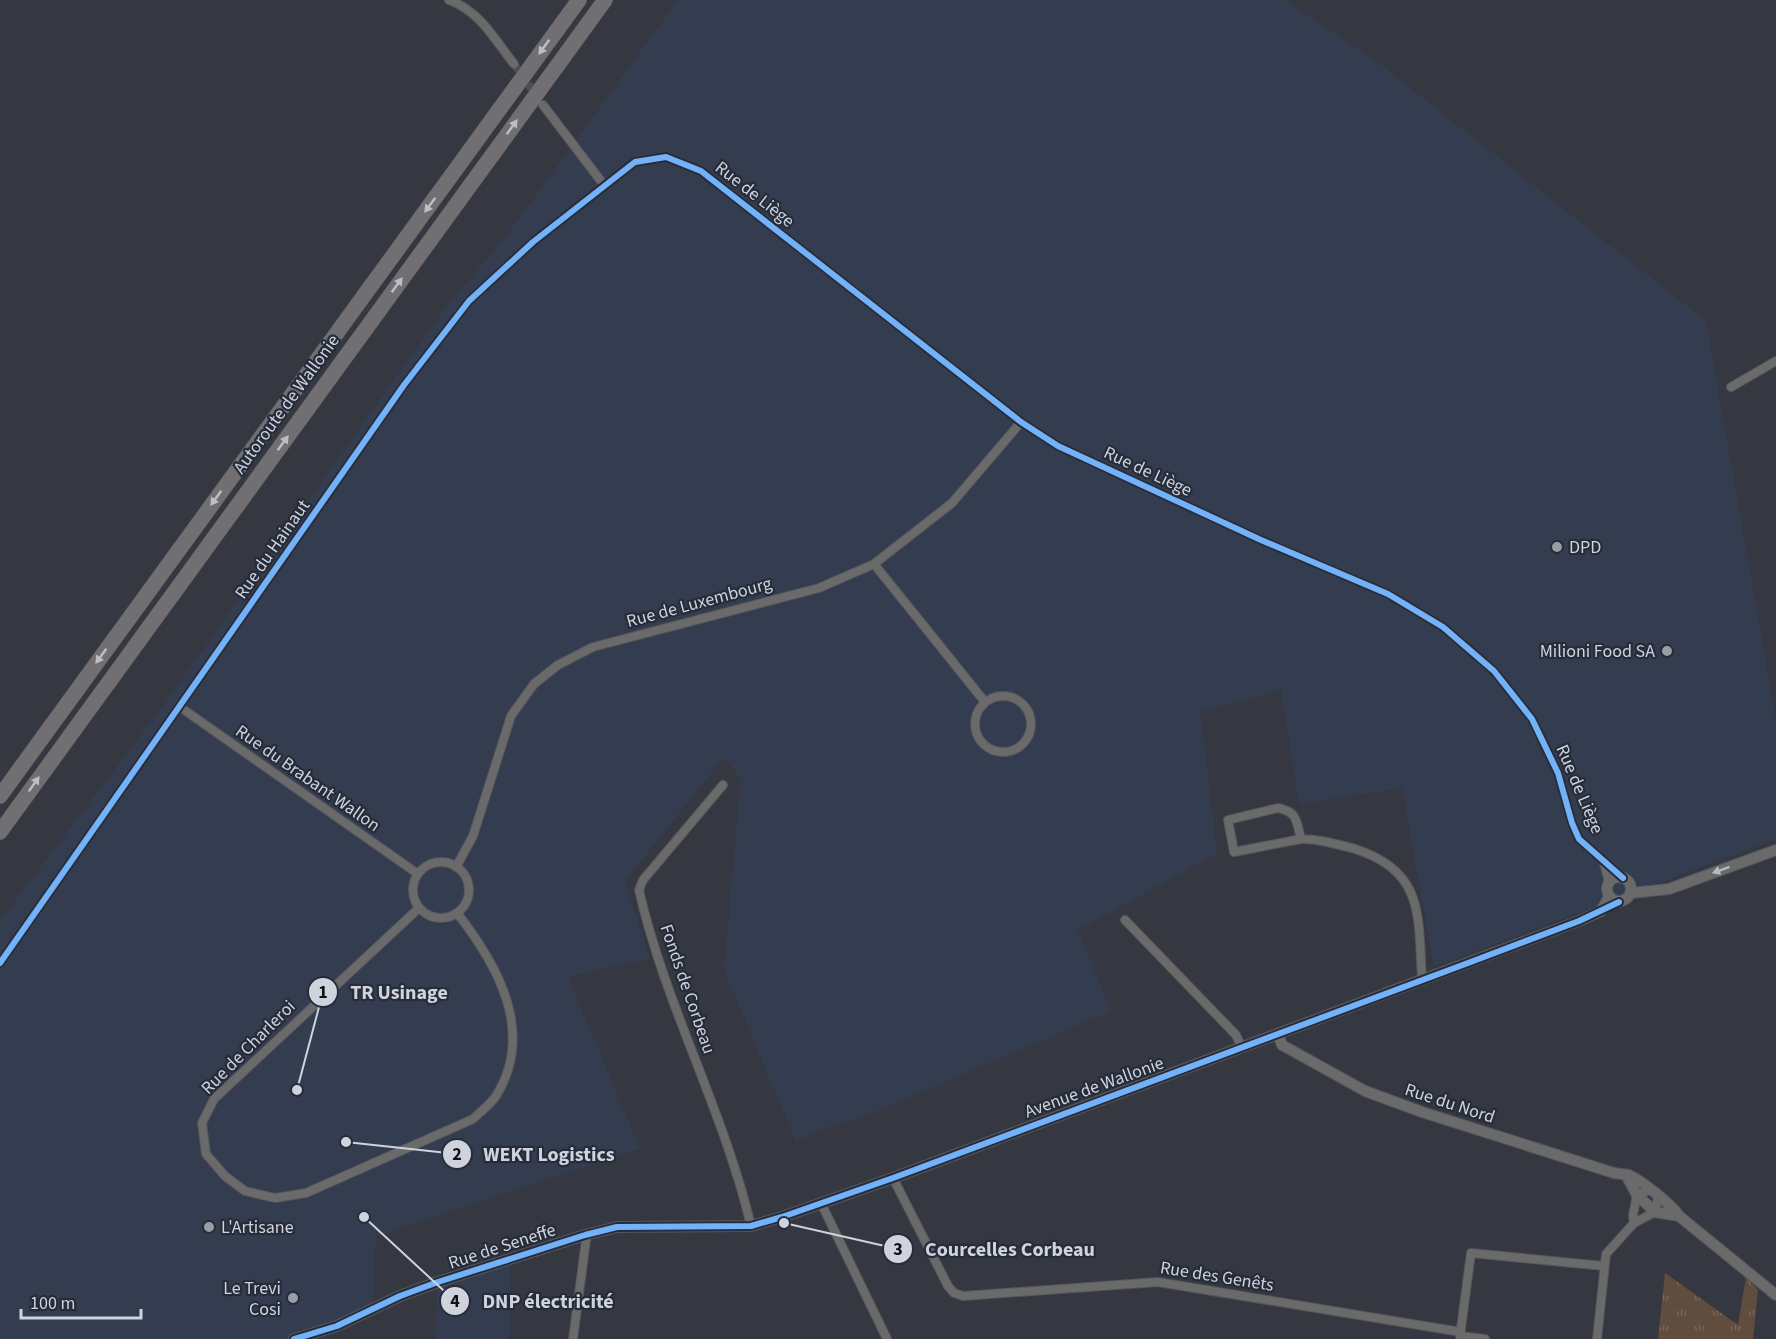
<svg xmlns="http://www.w3.org/2000/svg" width="1776" height="1339" font-family="'Source Sans 3',sans-serif">
	<defs>
		<pattern id="grass-tufts" width="24" height="20" patternUnits="userSpaceOnUse" patternTransform="scale(1.5)"><rect width="24" height="20" fill="#604d3d"/><path d="M3 7l-1-3M5 7V3M7 7l1-3M15 17l-1-3M17 17v-4M19 17l1-3" fill="none" stroke="#766659"/></pattern>
	</defs>
	<rect width="100%" height="100%" fill="#353840"/>
	<g fill="#343d4f">
		<polygon points="678,0 1284,0 1372,58 1706,321 1776,720 1776,839 1434,967 1402,788 1299,804 1281,690 1200,712 1217,853 1078,930 1111,1011 867,1115 831,1126 796,1142 724,969 741,778 723,758 625,881 650,958 568,977 640,1149 376,1236 372,1311 294,1339 0,1339 0,921 165,703 445,308 505,238"/>
		<polygon points="510,1259 509,1339 435,1339 438,1282"/>
	</g>
	<polygon fill="url(#grass-tufts)" points="1665,1273 1738,1325 1746,1277 1758,1290 1753,1339 1658,1339"/>
	<g fill="none" stroke-linecap="round" stroke-linejoin="round">
		<polyline stroke="#4c4f58" stroke-width="8" stroke-dasharray="8 4" stroke-linecap="butt" points="514,64 538,98"/>
		<g stroke="#52555b" stroke-width="10">
			<g id="minor">
				<path d="M449 0C480 11 495 40 514 64"/>
				<polyline points="543,105 604,185"/>
				<polyline points="1731,387 1776,361"/>
				<polyline points="874,564 985,702"/>
				<circle cx="1003" cy="724" r="28"/>
				<polyline points="180,707 418,874"/>
				<path d="M723 785 643 880 639 890C665 1005 724 1111 751 1226"/>
				<path d="M1278 808C1298 812 1296 821 1301 839L1234 852 1228 820Z"/>
				<path d="M1301 839C1320 839 1336 844 1355 849 1425 871 1418 917 1422 979"/>
				<circle cx="441" cy="890" r="28"/>
				<polyline points="1604,863 1609,882"/>
				<polyline points="456,867 473,836 511,716 534,684 558,665 593,647 819,588 874,564 952,503 1021,422"/>
				<path d="M419 908 214 1099 202 1123 206 1154 225 1176 245 1191 275 1198 306 1193 473 1119C481 1111 491 1104 496 1096 536 1032 497 964 457 913"/>
				<polyline points="1125,920 1236,1035 1242,1048"/>
				<polyline points="0,963 404,385 469,301 533,242 635,162 666,157 701,171 1021,422 1058,446 1261,540 1388,594 1443,627 1494,671 1532,719 1558,773 1572,823 1579,839 1623,878"/>
				<polyline points="893,1178 948,1286 954,1293 963,1296 1158,1282 1461,1332"/>
				<polyline points="821,1203 887,1339"/>
				<polyline points="1634,1223 1633,1215 1637,1195 1650,1190"/>
				<polyline points="573,1339 586,1240 585,1235"/>
				<polyline points="1485,1339 1460,1336 1471,1253 1604,1266"/>
				<polyline points="1597,1339 1606,1254 1634,1223 1655,1212 1658,1196"/>
			</g>
		</g>
		<g stroke="#52555b" stroke-width="12">
			<g id="tertiary">
				<circle cx="1619" cy="889" r="12"/>
				<polyline points="1631,893 1669,889 1776,850"/>
				<path d="M1278 1034 1282 1045 1365 1091 1422 1112 1614 1173C1619 1174 1624 1174 1629 1175 1641 1180 1672 1205 1679 1216L1655 1212 1637 1195 1626 1175"/>
				<polyline points="1679,1216 1776,1295"/>
				<polyline points="294,1339 337,1326 400,1296 438,1282 585,1235 617,1227 751,1226 782,1217 893,1178 1579,921 1601,911 1609,897"/>
			</g>
		</g>
		<g stroke="#52555b" stroke-width="16">
			<g id="motorway">
				<polyline points="0,796 579,0"/>
				<polyline points="0,832 605,0"/>
			</g>
		</g>
		<use href="#minor" stroke="#6b6a6a" stroke-width="8"/>
		<use href="#tertiary" stroke="#6b6a6a" stroke-width="10"/>
		<use href="#motorway" stroke="#716f71" stroke-width="15"/>
		<g stroke="#262c3a" stroke-width="10">
			<g id="cycleway">
				<polyline points="0,963 404,385 469,301 533,242 635,162 666,157 701,171 1021,422 1058,446 1261,540 1388,594 1443,627 1494,671 1532,719 1558,773 1572,823 1579,839 1623,878"/>
				<polyline points="294,1339 337,1326 400,1296 438,1282 585,1235 617,1227 751,1226 782,1217 893,1178 1468,963 1579,921 1619,902"/>
			</g>
		</g>
		<use href="#cycleway" stroke="#73b2f8" stroke-width="6"/>
	</g>
	<defs><path id="oneway-solid" d="M-6-.8H1V-3.2L6.5 0L1 3.2V.8H-6Z" transform="scale(1.5)"/></defs>
	<g fill="#bcbfc7">
		<use href="#oneway-solid" transform="translate(544 47) rotate(126)"/>
		<use href="#oneway-solid" transform="translate(512 127) rotate(-54)"/>
		<use href="#oneway-solid" transform="translate(430 205) rotate(126)"/>
		<use href="#oneway-solid" transform="translate(397 285) rotate(-54)"/>
		<use href="#oneway-solid" transform="translate(283 443) rotate(-54)"/>
		<use href="#oneway-solid" transform="translate(216 498) rotate(126)"/>
		<use href="#oneway-solid" transform="translate(101 656) rotate(126)"/>
		<use href="#oneway-solid" transform="translate(34 784) rotate(-55)"/>
	</g>
	<use fill="#b6b9c0" href="#oneway-solid" transform="translate(1721 870) rotate(160)"/>
	<g fill="#999da6" stroke="#262c3a" stroke-width="2">
		<circle cx="1557" cy="547" r="6"/>
		<circle cx="1667" cy="651" r="6"/>
		<circle cx="209" cy="1227" r="6"/>
		<circle cx="293" cy="1298" r="6"/>
	</g>
	<g text-anchor="middle" stroke-width="4.5" stroke-linejoin="round" paint-order="stroke">
		<g font-size="18" fill="#cfd3dd" stroke="#262c3a">
			<text transform="translate(755 194) rotate(38)" y="6">Rue de Liège</text>
			<text transform="translate(286 404) rotate(-54)" y="6">Autoroute de Wallonie</text>
			<text transform="translate(1148 471) rotate(25)" y="6">Rue de Liège</text>
			<text transform="translate(272 549) rotate(-55)" y="6">Rue du Hainaut</text>
			<text transform="translate(699 602) rotate(-15)" y="6">Rue de Luxembourg</text>
			<text transform="translate(308 778) rotate(35)" y="6">Rue du Brabant Wallon</text>
			<text transform="translate(1580 789) rotate(67)" y="6">Rue de Liège</text>
			<text transform="translate(688 989) rotate(71)" y="6">Fonds de Corbeau</text>
			<text transform="translate(248 1047) rotate(-45)" y="6">Rue de Charleroi</text>
			<text transform="translate(1094 1087) rotate(-20)" y="6">Avenue de Wallonie</text>
			<text transform="translate(1450 1103) rotate(18)" y="6">Rue du Nord</text>
			<text transform="translate(502 1246) rotate(-18)" y="6">Rue de Seneffe</text>
			<text transform="translate(1217 1276) rotate(9)" y="6">Rue des Genêts</text>
		</g>
		<g font-size="18" fill="#cfd3dd" stroke="#262c3a" text-anchor="start">
			<text x="1569" y="553">DPD</text>
			<text x="1655" y="657" text-anchor="end">Milioni Food SA</text>
			<text x="221" y="1233">L'Artisane</text>
			<text x="281" y="1294" text-anchor="end">Le Trevi<tspan x="281" dy="21">Cosi</tspan></text>
		</g>
	</g>
	<path fill="none" stroke="#cfd3dd" stroke-width="2" d="M297 1090L323 992M346 1142L457 1154M784 1223L898 1249M364 1217L455 1301"/>
	<g fill="#cfd3dd" stroke="#262c3a" stroke-width="2">
		<circle cx="297" cy="1090" r="6"/>
		<circle cx="346" cy="1142" r="6"/>
		<circle cx="784" cy="1223" r="6"/>
		<circle cx="364" cy="1217" r="6"/>
		<circle cx="323" cy="992" r="15"/>
		<circle cx="457" cy="1154" r="15"/>
		<circle cx="898" cy="1249" r="15"/>
		<circle cx="455" cy="1301" r="15"/>
	</g>
	<g font-size="18" text-anchor="middle" font-weight="bold" fill="#111">
		<text x="323" y="998">1</text>
		<text x="457" y="1160">2</text>
		<text x="898" y="1255">3</text>
		<text x="455" y="1307">4</text>
	</g>
	<g font-size="20" text-anchor="middle" font-weight="bold" fill="#cfd3dd" stroke="#262c3a" stroke-width="4.5" stroke-linejoin="round" paint-order="stroke">
		<text x="399" y="999">TR Usinage</text>
		<text x="549" y="1161">WEKT Logistics</text>
		<text x="1010" y="1256">Courcelles Corbeau</text>
		<text x="548" y="1308">DNP électricité</text>
	</g>
	<path d="M21 1309v9h120v-9" fill="none" stroke="#cfd3dd" stroke-width="3"/>
	<text x="30" y="1309" font-size="18" fill="#cfd3dd" stroke="#262c3a" stroke-width="4.5" paint-order="stroke">100 m</text>
</svg>
